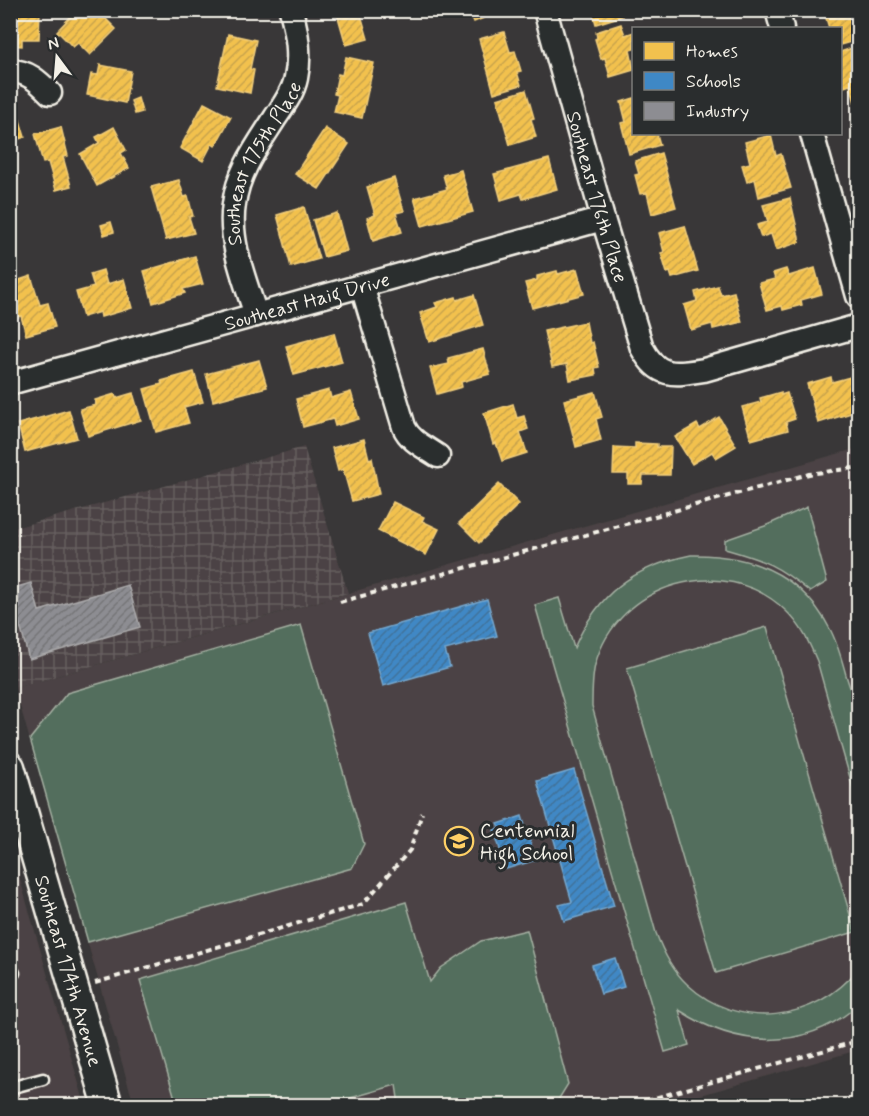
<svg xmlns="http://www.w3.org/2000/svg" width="869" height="1116" font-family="Mynerve,sans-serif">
	<defs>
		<pattern id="industrial-grid" width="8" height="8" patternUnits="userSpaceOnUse" patternTransform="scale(1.5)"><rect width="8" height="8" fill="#4b4344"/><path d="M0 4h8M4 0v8" fill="none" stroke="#665f5f"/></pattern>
		<pattern id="homes-hatch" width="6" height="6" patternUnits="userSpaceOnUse" patternTransform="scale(1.5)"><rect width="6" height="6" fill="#f2c14e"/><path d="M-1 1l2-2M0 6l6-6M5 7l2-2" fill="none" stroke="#c8a34c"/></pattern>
		<pattern id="schools-hatch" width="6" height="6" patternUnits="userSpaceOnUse" patternTransform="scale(1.5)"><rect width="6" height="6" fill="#3f88c5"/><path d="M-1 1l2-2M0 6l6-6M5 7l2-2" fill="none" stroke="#427299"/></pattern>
		<pattern id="industry-hatch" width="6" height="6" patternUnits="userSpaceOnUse" patternTransform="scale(1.5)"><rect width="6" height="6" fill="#8d8d92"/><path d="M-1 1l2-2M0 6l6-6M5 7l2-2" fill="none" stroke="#757577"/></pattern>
	</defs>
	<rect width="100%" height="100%" fill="#393738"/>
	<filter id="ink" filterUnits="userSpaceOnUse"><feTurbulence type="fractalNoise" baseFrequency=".0167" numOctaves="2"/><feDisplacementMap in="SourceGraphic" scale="12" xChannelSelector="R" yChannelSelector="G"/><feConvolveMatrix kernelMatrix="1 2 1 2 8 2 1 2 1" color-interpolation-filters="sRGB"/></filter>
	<g filter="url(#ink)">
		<g fill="#4b4344">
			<polygon points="858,448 858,1050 666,1105 134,1105 15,688"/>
			<polygon points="11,848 85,1105 11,1105"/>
		</g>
		<polygon fill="url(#industrial-grid)" points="304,447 348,593 15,688 11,671 11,529"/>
		<g fill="#536e5d" stroke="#a4b0a2" stroke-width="1.5">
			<path d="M807 507 827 582 810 592C779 566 764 560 725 549V540L765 526Z"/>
			<path d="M691 555C752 554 803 575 831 631 838 645 842 660 846 675 850 689 857 704 858 719 861 747 859 777 858 806L817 661C809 642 801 625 786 611 724 551 617 583 595 665 592 678 592 692 592 706L656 933C663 952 672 970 687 984 738 1032 816 1022 858 969V1005C804 1052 737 1048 679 1010L689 1045 665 1052 535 605 559 598 574 648C598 593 633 567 691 555Z"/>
			<polygon points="301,625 364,844 352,868 88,942 30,739 67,693"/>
			<polygon points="767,627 855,932 716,973 627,668"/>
			<polygon points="406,902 430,982 441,968 481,941 527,930 568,1084 555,1105 399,1105 396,1085 326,1105 177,1105 140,980"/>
		</g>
		<g fill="url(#homes-hatch)" stroke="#f3cf7c" stroke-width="1.5">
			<polygon points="10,10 40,10 39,39 22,39 22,46 10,45"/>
			<polygon points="77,10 82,13 84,10 95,10 100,15 101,14 116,29 90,55 78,43 73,47 57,31"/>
			<polygon points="336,10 376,10 361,15 368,39 346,45"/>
			<polygon points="469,10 497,10 498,12 474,22"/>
			<polygon points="592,10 620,10 622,16 596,24"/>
			<polygon points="828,10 858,10 858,40 840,45 840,28 829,28 825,15 829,14"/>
			<polygon points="621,24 625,35 634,32 634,49 630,50 634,70 610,77 605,58 601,59 595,39 597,38 596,32"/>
			<polygon points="504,32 510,52 515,51 521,71 517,72 521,85 494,93 479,39"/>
			<polygon points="228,34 256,40 250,69 254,70 250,93 217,86"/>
			<polygon points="858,46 858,105 856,106 850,85 844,87 840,76 840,52"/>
			<polygon points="346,57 374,63 362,118 334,112 338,95 334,94 338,74 342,75"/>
			<polygon points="100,65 131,71 125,103 87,95 91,74 98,75"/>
			<polygon points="526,90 534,118 531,119 536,137 510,145 497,99"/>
			<polygon points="138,98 142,112 135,114 131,101"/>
			<polygon points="634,98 634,134 657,134 660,145 629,154 621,123 626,122 621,102"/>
			<polygon points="204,103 231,117 215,146 212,144 203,161 180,148"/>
			<polygon points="15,104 25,137 10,142 10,105"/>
			<polygon points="61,127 68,156 63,157 71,186 56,190 48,162 43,163 35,134"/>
			<polygon points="114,127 126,150 121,153 129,168 97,186 80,154 99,143 96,137"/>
			<polygon points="325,128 349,144 319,189 295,174"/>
			<polygon points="771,135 776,156 781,154 791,188 759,197 755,179 747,182 742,165 750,163 745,142"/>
			<polygon points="661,153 676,207 652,214 647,193 640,194 635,175 639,174 635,161"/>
			<polygon points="549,159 557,189 523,199 521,194 501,200 494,174"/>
			<polygon points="461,170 473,212 422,226 414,198 447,189 443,175"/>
			<polygon points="394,178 404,211 396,213 402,232 373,241 367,218 375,215 367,187"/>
			<polygon points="179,180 184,197 188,196 193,216 189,217 194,233 166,240 151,187"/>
			<polygon points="790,198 800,242 776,250 771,234 761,237 757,225 768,222 763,205"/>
			<polygon points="304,207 319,259 291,267 277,215"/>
			<polygon points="337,213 347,251 324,257 313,220"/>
			<polygon points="111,222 114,232 104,235 101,225"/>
			<polygon points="685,226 698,271 672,278 670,272 667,273 661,253 664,252 659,233"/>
			<polygon points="195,256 203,284 183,289 185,293 153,303 144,271"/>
			<polygon points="815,268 822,294 801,300 802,305 783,310 782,306 767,310 759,283 775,279 773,273 786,269 789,276"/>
			<polygon points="577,269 584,294 532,308 525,283 537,280 537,276 557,271 558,274"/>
			<polygon points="103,270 107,284 124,279 132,308 101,317 100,312 83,317 76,292 94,287 90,274"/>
			<polygon points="31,276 40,305 48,303 55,327 26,335 21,316 13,318 10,308 10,283"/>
			<polygon points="718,286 721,295 734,292 742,322 713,329 712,324 691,330 684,305 697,301 695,292"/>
			<polygon points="474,295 483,325 429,342 420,313 437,307 435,303 456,297 457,300"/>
			<polygon points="586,322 590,343 593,342 599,367 595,368 596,375 570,380 567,364 552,367 544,331"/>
			<polygon points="334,333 342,362 294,375 286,346"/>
			<polygon points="483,349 490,374 461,382 462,387 437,394 430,368 449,364 448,358"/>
			<polygon points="259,360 267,387 213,401 206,374"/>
			<polygon points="194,372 203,402 184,407 189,423 156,432 144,389 162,384 161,381"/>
			<polygon points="854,376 858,391 858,411 818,423 807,384 831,377 832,382"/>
			<polygon points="329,390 331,398 351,392 359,419 335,426 333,419 303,427 296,399"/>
			<polygon points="595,392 602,417 596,419 601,440 576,447 564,400"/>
			<polygon points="781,392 781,395 787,393 795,419 786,422 788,430 751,440 742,407 761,402 760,398"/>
			<polygon points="133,393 141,420 88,436 80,409 96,405 95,400 115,394 116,398"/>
			<polygon points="513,404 517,418 524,416 528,429 520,432 527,453 502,461 496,443 493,444 484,413"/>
			<polygon points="69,410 77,438 25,452 18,424"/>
			<polygon points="719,417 736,446 716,458 712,452 692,464 675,437 697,424 700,429"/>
			<polygon points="364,439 369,459 372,458 379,494 352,501 343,469 338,471 332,448"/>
			<polygon points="635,443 657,444 657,447 671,447 670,475 643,475 642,484 628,484 628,474 613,474 614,447 635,448"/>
			<polygon points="499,484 519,504 479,543 459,523"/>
			<polygon points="393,502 424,517 422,521 439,529 426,555 378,531"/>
			<polygon points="807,1098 809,1106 770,1106 787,1100 788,1104"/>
		</g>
		<g fill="url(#schools-hatch)" stroke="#75a8d0" stroke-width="1.5">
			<polygon points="487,599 497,636 445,650 450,667 383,686 368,633"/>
			<polygon points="574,770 614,906 564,921 559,905 572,902 537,781"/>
			<polygon points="522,816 536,860 506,869 494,830 500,828 498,824"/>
			<polygon points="615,958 624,987 601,994 592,965"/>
		</g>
		<polygon fill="url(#industry-hatch)" stroke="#acabac" stroke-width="1.5" points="31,583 39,611 128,585 140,627 29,659 10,589"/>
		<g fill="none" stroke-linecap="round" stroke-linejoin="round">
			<g stroke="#f4f1e8" stroke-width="15">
				<g id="service">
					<polyline points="10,974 14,973"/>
					<polyline points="10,1088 43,1079"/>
				</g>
			</g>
			<g stroke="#f4f1e8" stroke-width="27">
				<g id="minor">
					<path id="s1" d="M545 10 603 219 642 348C658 378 673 375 704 370L858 326"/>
					<polyline points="777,10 782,28"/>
					<path d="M10 71C28 71 38 81 50 93"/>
					<polyline points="812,134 858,296"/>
					<path d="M362 286 404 427C410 441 425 447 438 456"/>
					<path id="s2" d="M256 315C245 280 228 241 234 204 238 171 258 145 275 118 283 106 293 93 296 78 301 55 297 33 291 10"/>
					<path id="s3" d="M10 383 603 219"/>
				</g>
			</g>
			<g stroke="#f4f1e8" stroke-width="33">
				<g id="tertiary">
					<path id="s4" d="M10 767 108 1106"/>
				</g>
			</g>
			<g stroke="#f4f1e8" stroke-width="4" stroke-dasharray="6 4.5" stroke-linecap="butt">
				<polyline points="340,602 809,474 854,468"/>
				<polyline points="95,983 363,904 410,850 422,813"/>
				<polyline points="626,1106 858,1041"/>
			</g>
			<use href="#service" stroke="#2a2d2e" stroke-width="10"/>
			<use href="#minor" stroke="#2a2d2e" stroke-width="22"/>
			<use href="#tertiary" stroke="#2a2d2e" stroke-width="28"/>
		</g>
	</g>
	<defs>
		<g id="school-ring" transform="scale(1.5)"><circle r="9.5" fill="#2a2d2e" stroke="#ffd166" stroke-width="1.5"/><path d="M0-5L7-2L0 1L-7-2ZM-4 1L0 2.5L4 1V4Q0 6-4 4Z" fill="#ffd166"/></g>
	</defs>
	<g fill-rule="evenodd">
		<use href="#school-ring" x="459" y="841"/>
	</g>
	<g text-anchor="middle" stroke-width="6" stroke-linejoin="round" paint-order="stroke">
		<g font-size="20" fill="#f4f1e8" stroke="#2a2d2e">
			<text dy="7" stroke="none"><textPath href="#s2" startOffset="162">Southeast 175th Place</textPath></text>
			<text dy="7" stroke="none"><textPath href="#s1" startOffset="194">Southeast 176th Place</textPath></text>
			<text dy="7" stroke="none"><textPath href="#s3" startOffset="308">Southeast Haig Drive</textPath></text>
			<text dy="7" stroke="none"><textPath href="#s4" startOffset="212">Southeast 174th Avenue</textPath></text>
		</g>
		<g font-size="20" fill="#f4f1e8" stroke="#2a2d2e" text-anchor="start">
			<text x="480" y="837">Centennial<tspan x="480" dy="23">High School</tspan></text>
		</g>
	</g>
	<rect width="869" height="1116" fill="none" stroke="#2a2d2e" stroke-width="36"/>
	<rect x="18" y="18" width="833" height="1080" fill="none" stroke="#f4f1e8" stroke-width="2" filter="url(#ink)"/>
	<rect x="632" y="27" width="210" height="108" fill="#2a2d2e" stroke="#7b7b78" stroke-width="1.5"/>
	<rect x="644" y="42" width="30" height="18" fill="#f2c14e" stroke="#7b7b78" stroke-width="1.5"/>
	<text x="686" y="57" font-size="18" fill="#f4f1e8">Homes</text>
	<rect x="644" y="72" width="30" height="18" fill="#3f88c5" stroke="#7b7b78" stroke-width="1.5"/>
	<text x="686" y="87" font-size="18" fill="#f4f1e8">Schools</text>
	<rect x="644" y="102" width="30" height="18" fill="#8d8d92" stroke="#7b7b78" stroke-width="1.5"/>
	<text x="686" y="117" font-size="18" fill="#f4f1e8">Industry</text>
	<g transform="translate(57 57) rotate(344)" stroke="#2a2d2e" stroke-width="4.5" paint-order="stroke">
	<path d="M0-4.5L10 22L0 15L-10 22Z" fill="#f4f1e8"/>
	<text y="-9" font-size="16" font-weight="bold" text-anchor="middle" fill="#f4f1e8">N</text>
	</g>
</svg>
